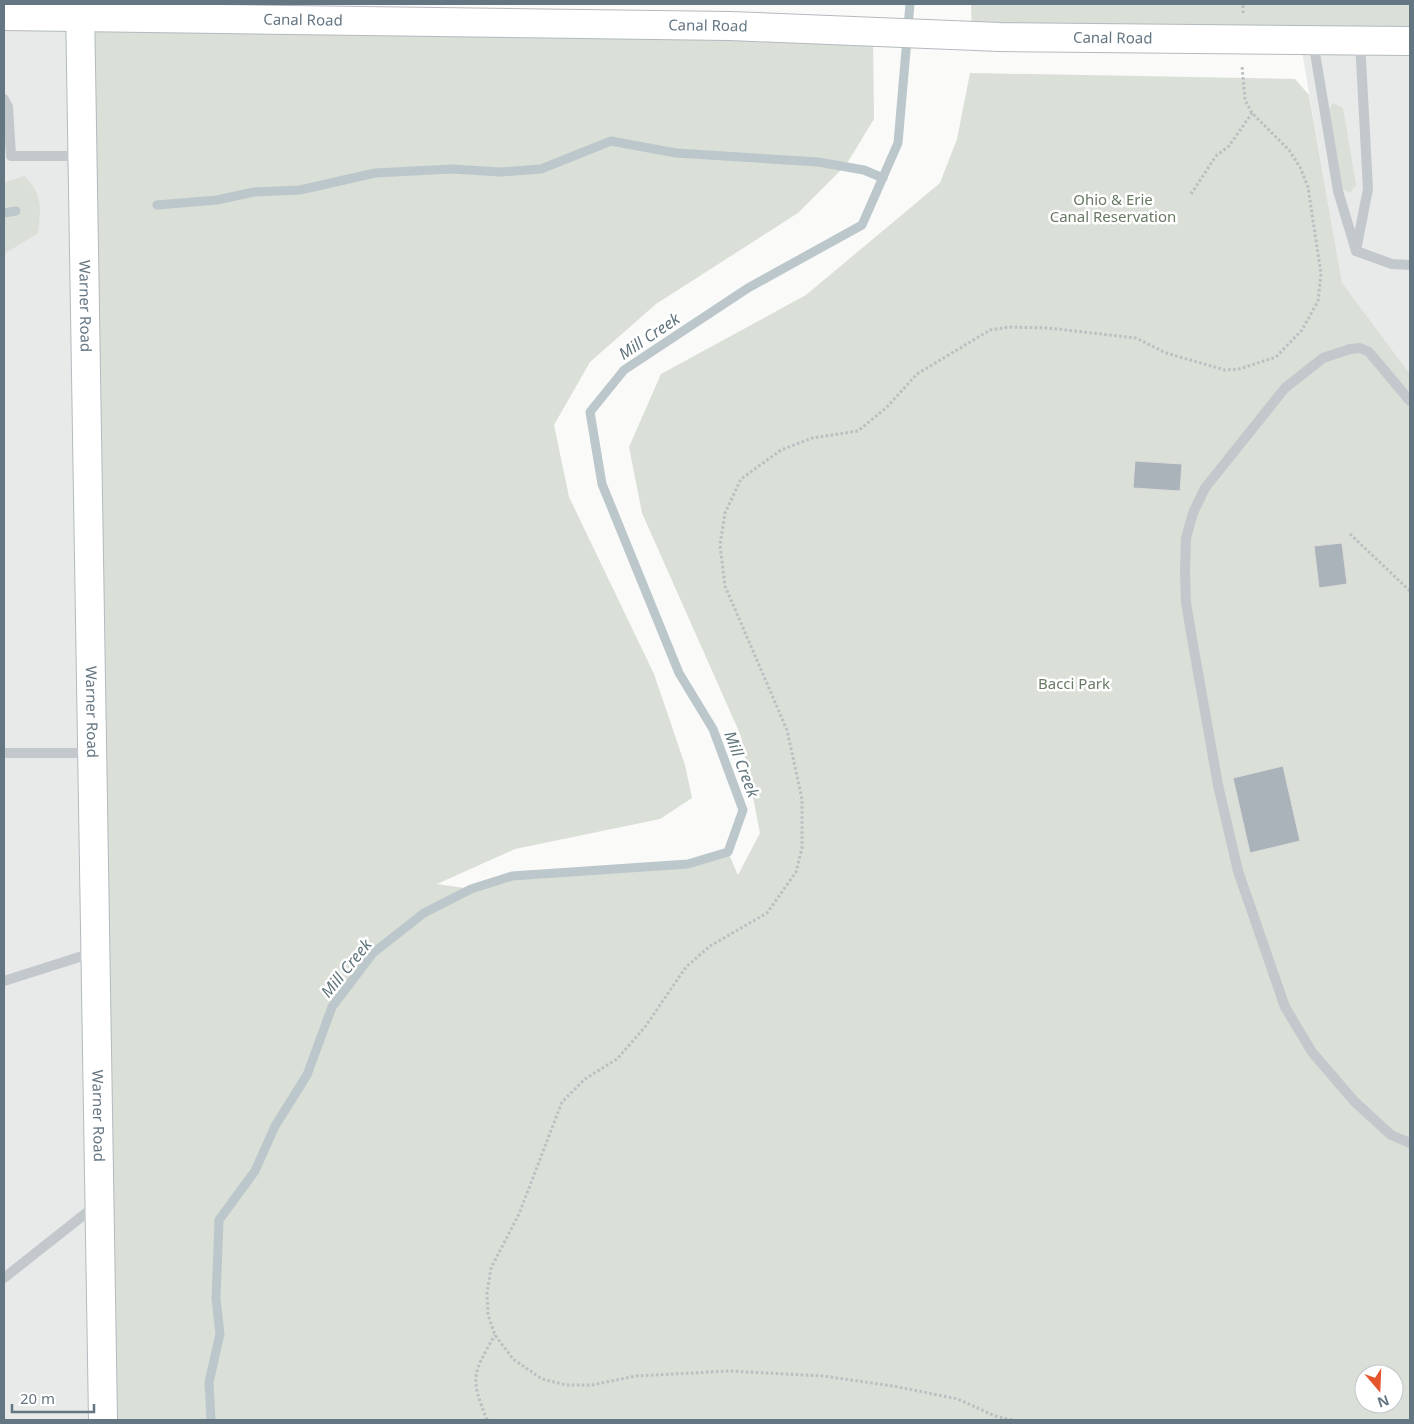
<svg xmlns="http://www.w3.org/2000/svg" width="1414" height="1424" font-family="'Noto Sans',sans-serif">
	<rect width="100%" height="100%" fill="#fafaf8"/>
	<g fill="#e8e9e9">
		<polygon points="4,16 80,16 103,1420 4,1420"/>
		<polygon points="1300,40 1410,41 1410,374 1342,284"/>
	</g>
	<g fill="#dadfd7" fill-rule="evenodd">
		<polygon points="971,4 1410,4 1410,41 972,36"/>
		<path d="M80 16 873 33 874 119 846 165 798 213 656 304 590 362 554 425 569 497 654 674 685 765 692 798 660 819 515 849 437 884 471 889 512 876 688 864 728 852 738 875 760 833 741 736 642 513 629 447 661 374 806 295 940 183 957 139 970 73 1295 79 1309 95 1342 283 1410 374V1420H103ZM1364 1374H1394V1404H1364Z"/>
		<polygon points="1333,103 1343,108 1356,185 1350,193 1341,188 1328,111"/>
		<path d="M24 176C43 194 41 209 38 233L4 254V183Z"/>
	</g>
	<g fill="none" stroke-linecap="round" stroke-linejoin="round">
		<g stroke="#bbc7cb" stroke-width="9">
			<polyline points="157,205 217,200 254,192 300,190 375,173 452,169 500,172 541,169 611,141 676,153 818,162 864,170 883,178"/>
			<polyline points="4,213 16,211"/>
			<polyline points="211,1420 209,1382 220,1334 216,1299 219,1220 255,1171 275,1126 307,1075 332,1007 373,953 424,913 471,889 512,876 688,864 728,852 743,810 713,729 679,673 602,484 590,412 624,370 748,288 862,225 898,143 910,4"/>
		</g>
	</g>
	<g fill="#aab3b9" stroke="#dcdcda">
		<polygon points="1135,461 1182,464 1180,491 1133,488"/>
		<polygon points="1342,543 1347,584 1319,588 1314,546"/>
		<polygon points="1283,766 1300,841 1250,853 1233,778"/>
	</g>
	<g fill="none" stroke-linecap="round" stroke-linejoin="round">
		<g stroke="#b3babf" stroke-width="30">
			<g id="secondary">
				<path id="s1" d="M80 4 103 1420"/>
				<path id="s2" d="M4 16 730 26 1000 37 1410 41"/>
			</g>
		</g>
		<g stroke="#bbbfc2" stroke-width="3" stroke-dasharray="2.5 2.5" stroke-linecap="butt">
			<polyline points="1243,13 1243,4"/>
			<polyline points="1191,194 1216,156 1229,146 1252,113"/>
			<polyline points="1350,534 1410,591"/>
			<path d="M487 1420C470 1377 472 1375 495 1335"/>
			<polyline points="1012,1420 995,1416 958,1399 893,1386 823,1376 729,1371 636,1376 592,1385 566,1385 542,1379 513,1359 495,1335 488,1315 487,1293 491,1268 519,1214 562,1102 585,1079 617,1059 645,1027 686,967 710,946 767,913 796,872 802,848 802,799 787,730 725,586 720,545 725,513 741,479 781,450 812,438 858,431 887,407 917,374 990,330 1009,327 1048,328 1136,338 1166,353 1225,370 1239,369 1276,357 1302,330 1318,301 1321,274 1308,187 1300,167 1289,150 1252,113 1245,100 1242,66"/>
		</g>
		<g stroke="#c3c8cc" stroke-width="10">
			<polyline points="1313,41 1338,191 1356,251"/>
			<polyline points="4,99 8,107 11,156 82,156"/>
			<polyline points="1356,250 1368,189 1360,41"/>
			<polyline points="1356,251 1392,264 1410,265"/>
			<polyline points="1410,401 1369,352 1360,348 1350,349 1323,358 1285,388 1205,488 1193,513 1186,538 1185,571 1186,603 1194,650 1218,785 1238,871 1285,1007 1312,1052 1354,1101 1391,1135 1410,1143"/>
			<polyline points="4,753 90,753"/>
			<polyline points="4,981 95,952"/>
			<polyline points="4,1278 95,1206"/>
		</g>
		<use href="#secondary" stroke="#fff" stroke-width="28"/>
	</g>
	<g text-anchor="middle" stroke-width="5" stroke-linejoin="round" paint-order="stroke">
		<g font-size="15" fill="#657683" stroke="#fff">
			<text dy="5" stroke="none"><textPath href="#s2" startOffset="299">Canal Road</textPath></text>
			<text dy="5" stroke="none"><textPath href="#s2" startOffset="704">Canal Road</textPath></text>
			<text dy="5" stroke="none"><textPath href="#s2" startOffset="1109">Canal Road</textPath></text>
			<text dy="5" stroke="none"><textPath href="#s1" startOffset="302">Warner Road</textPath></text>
			<text dy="5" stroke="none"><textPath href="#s1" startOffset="708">Warner Road</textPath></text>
			<text dy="5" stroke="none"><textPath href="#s1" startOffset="1112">Warner Road</textPath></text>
		</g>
		<g font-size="15" fill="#687a64" stroke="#fff">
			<text x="1113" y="205">Ohio &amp; Erie<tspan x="1113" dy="17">Canal Reservation</tspan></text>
			<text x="1074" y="689">Bacci Park</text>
		</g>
		<g font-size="16" font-style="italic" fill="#60757c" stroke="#fff">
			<text transform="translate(649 336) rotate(-34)" y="6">Mill Creek</text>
			<text transform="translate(742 764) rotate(69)" y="6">Mill Creek</text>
			<text transform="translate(346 968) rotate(-51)" y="6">Mill Creek</text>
		</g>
	</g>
	<rect width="1414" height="1424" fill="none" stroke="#657683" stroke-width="10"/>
	<g transform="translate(1379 1389) rotate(161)"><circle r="24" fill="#ffffff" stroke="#c1c8cd"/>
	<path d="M0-4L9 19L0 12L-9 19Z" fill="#e4572e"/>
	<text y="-8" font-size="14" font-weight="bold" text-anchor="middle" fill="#657683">N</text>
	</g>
	<path d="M12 1404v8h82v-8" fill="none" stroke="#657683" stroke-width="2.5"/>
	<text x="20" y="1404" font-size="15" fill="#657683" stroke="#ffffff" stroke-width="4" paint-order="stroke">20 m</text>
</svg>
